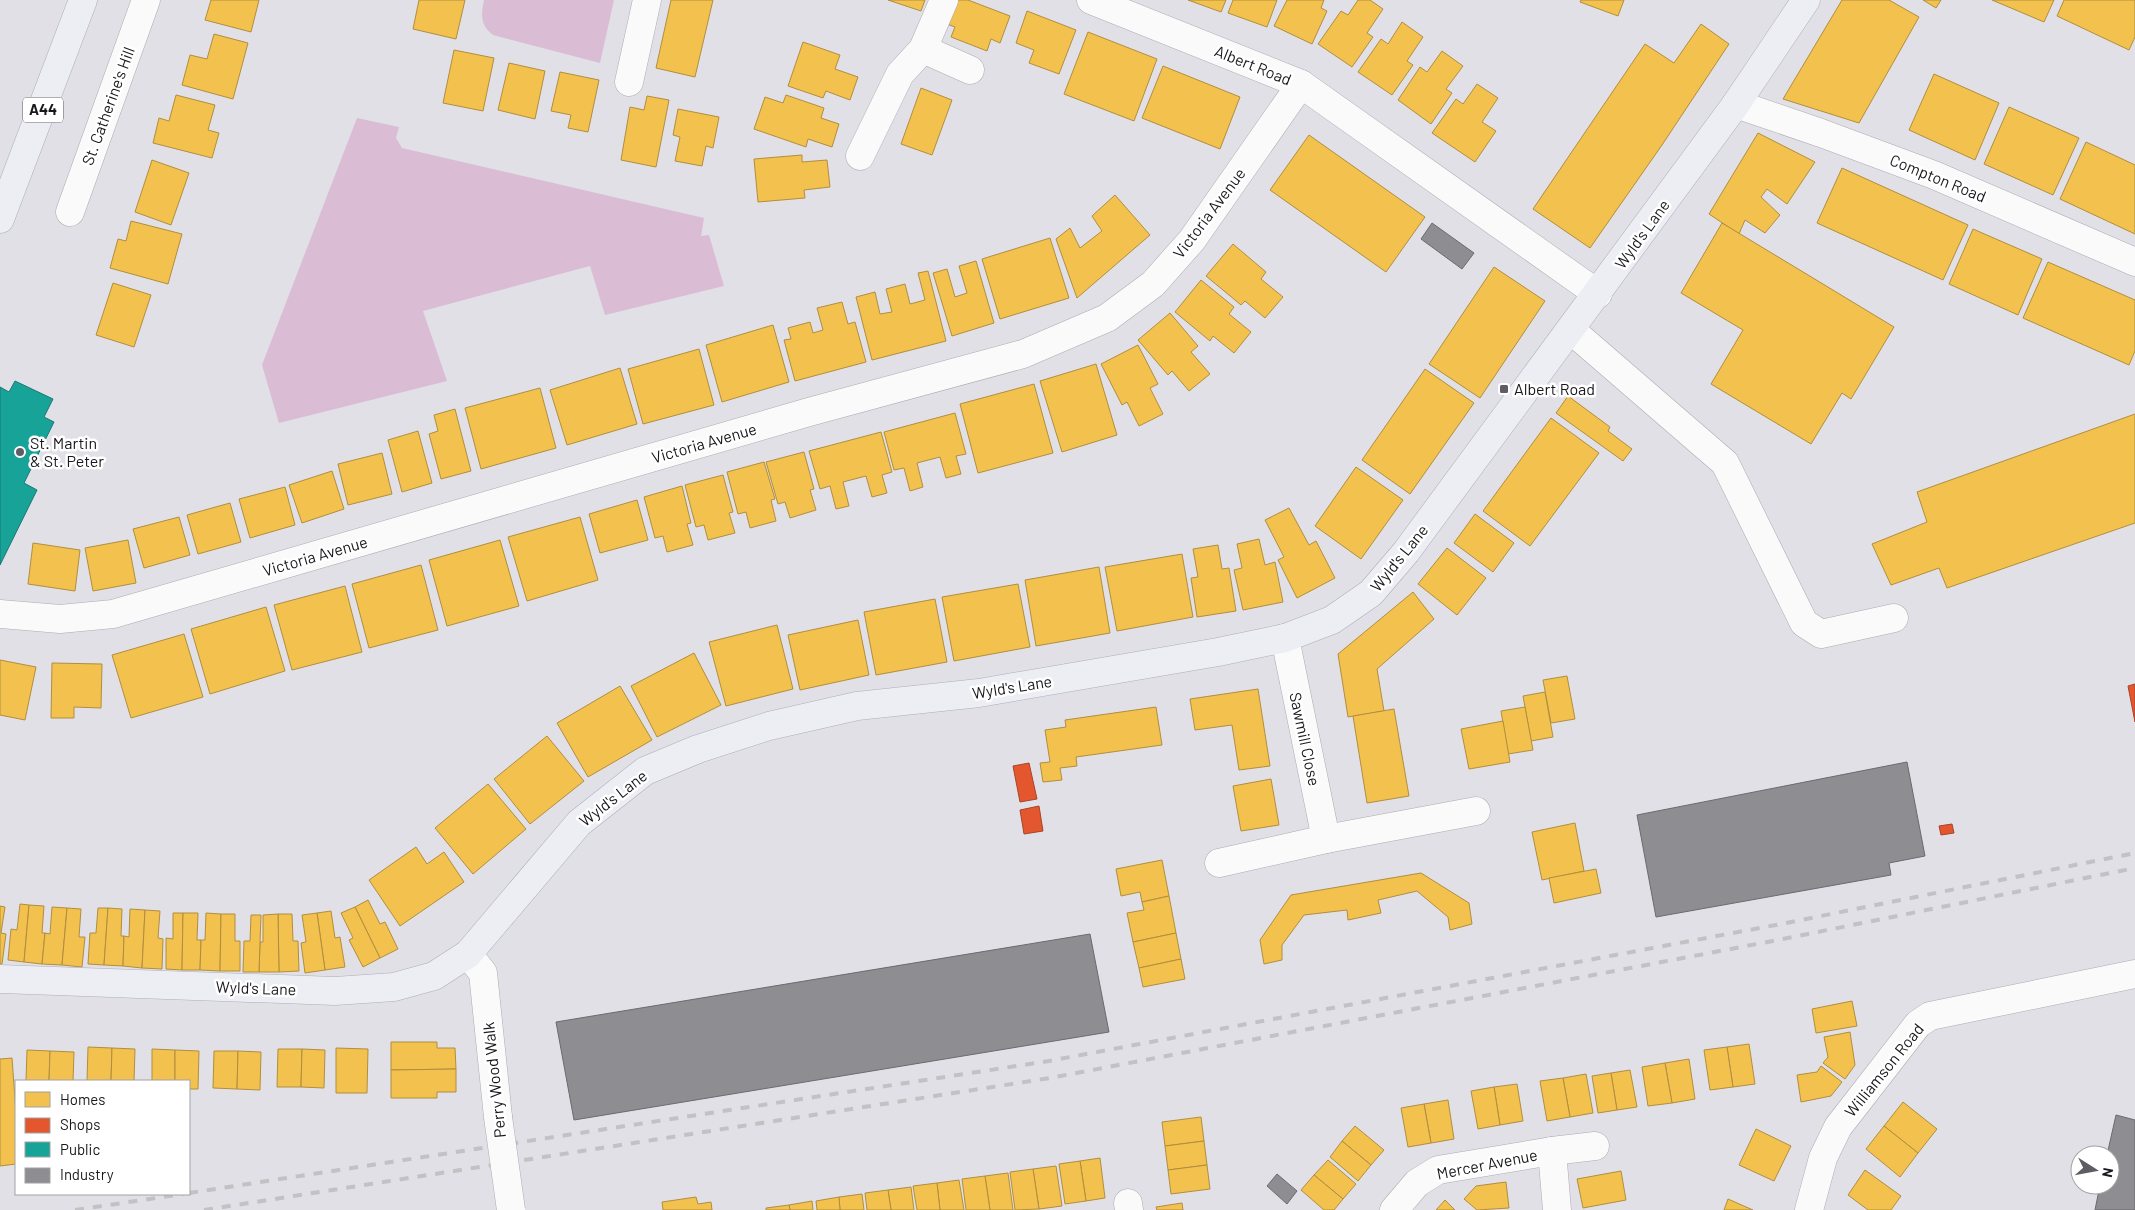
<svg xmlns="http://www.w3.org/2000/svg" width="2135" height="1210" font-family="Barlow,sans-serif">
	<rect width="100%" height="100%" fill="#e1e0e6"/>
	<g fill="#dabcd5">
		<path d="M484 0H614L600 63 493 35C480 25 481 15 484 0Z"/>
		<polygon points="357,118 399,127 396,138 402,148 704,218 701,236 709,235 724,286 605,315 590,266 423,311 447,381 279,423 262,365"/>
	</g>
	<g fill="#f2c14e" stroke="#b18e3f">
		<polygon points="211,0 259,0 251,32 205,20"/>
		<polygon points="419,0 465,0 456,39 413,29"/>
		<polygon points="671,0 713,0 695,77 656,68"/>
		<polygon points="888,0 925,0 921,11"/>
		<polygon points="956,0 968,0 1010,16 1000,43 991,39 987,51 951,37 955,27 947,24"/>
		<polygon points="1188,0 1226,0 1221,12"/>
		<polygon points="1233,0 1277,0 1267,27 1228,13"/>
		<polygon points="1287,0 1324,0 1321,8 1327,11 1312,44 1274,26"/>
		<polygon points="1358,0 1370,0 1383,9 1367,33 1373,37 1352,67 1318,44 1341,11 1348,15"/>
		<polygon points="1581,0 1624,0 1618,16 1580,2"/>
		<polygon points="1842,0 1889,0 1919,17 1859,123 1783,99"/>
		<polygon points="1923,0 1941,0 1936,8"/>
		<polygon points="1992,0 2054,0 2044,22"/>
		<polygon points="2064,0 2135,0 2135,37 2129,50 2057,16"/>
		<polygon points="1027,11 1076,30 1059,74 1029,63 1034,50 1016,43"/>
		<polygon points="1402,22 1423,37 1407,61 1413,65 1392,95 1358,72 1381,39 1388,44"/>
		<polygon points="1701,24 1729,44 1662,145 1590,248 1533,209 1645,44 1674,63"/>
		<polygon points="1088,32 1157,59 1134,121 1064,94"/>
		<polygon points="214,34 248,43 233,99 182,85 190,55 207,59"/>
		<polygon points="803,42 840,55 835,69 858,77 850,100 826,91 823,98 788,86"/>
		<polygon points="454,50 494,58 483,111 443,103"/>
		<polygon points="1442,51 1463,66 1446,89 1452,93 1431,124 1398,100 1420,67 1427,72"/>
		<polygon points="509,63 545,71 535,119 498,110"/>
		<polygon points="1163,66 1240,97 1220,149 1142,118"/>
		<polygon points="560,72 599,80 588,132 568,128 571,115 551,111"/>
		<polygon points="1934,74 1999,103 1975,160 1909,130"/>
		<polygon points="1477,84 1498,98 1482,122 1496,131 1475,162 1432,133 1456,99 1463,104"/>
		<polygon points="921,88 952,100 932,155 901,144"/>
		<polygon points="176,95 215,105 208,130 219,133 212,158 153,143 159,118 169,121"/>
		<polygon points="786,95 824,108 821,118 839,124 832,147 808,139 806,147 754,129 765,97 783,103"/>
		<polygon points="647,96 669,100 656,167 621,160 630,107 644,110"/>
		<polygon points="2009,107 2079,138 2053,195 1984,164"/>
		<polygon points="678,109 719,117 713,148 706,146 702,166 675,161 680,137 673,135"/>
		<polygon points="1758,133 1815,162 1787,204 1767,189 1761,197 1780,215 1765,233 1745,220 1739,234 1709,214"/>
		<polygon points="1309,135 1425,217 1386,272 1270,190"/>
		<polygon points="2086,142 2135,165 2135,234 2060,199"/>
		<polygon points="802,155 802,162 827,160 830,187 804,190 805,198 758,202 754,159"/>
		<polygon points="152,160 189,173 171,225 135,212"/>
		<polygon points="1842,168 1968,225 1943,280 1817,223"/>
		<polygon points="1115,195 1150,235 1077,298 1056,239 1070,228 1080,248 1102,231 1092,216"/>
		<polygon points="131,221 182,234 168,284 110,268 118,239 126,241"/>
		<polygon points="1722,223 1894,327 1851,399 1842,393 1811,444 1711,384 1743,330 1681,293"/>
		<polygon points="1973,229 2042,259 2018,315 1949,284"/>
		<polygon points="1050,238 1069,298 1000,319 982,259"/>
		<polygon points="1233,244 1266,272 1261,279 1283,297 1265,318 1245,301 1241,305 1206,276"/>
		<polygon points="976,261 994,323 952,336 933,273 947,269 955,297 967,293 959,266"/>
		<polygon points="2048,262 2135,300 2135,351 2129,365 2023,318"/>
		<polygon points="1494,267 1545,301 1480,398 1429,364"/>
		<polygon points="928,271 946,341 872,360 856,297 875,292 880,314 892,312 886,289 905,284 910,304 925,300 918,273"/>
		<polygon points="1201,280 1234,307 1229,314 1251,332 1234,353 1213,336 1210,341 1175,312"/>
		<polygon points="113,283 151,295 134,347 96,335"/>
		<polygon points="842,302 848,324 855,322 866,362 795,381 784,340 791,339 788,328 810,322 813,333 823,330 817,308"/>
		<polygon points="1170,313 1198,346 1191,352 1210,374 1189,391 1172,371 1168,375 1138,340"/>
		<polygon points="773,325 789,382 722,402 706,345"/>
		<polygon points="1138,345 1158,384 1150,388 1163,414 1139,426 1127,402 1122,405 1101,364"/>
		<polygon points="699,349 714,405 643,424 628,369"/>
		<polygon points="1096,364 1117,435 1062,452 1040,381"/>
		<polygon points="620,368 637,424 567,445 550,390"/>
		<polygon points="1425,369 1474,403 1410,494 1362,460"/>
		<polygon points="1034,384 1053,453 978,473 960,404"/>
		<polygon points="540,388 556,448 481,469 465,408"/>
		<polygon points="1568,396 1610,427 1608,431 1632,449 1623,461 1556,413"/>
		<polygon points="455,409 471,471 441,479 429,434 438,431 434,415"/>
		<polygon points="955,413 966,454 956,456 961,474 946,478 940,457 917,463 923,487 910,491 904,468 894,470 884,432"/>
		<polygon points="2135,414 2135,523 1947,588 1939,568 1891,585 1872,544 1927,522 1917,492"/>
		<polygon points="1551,418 1599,453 1530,546 1483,511"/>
		<polygon points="418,431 432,483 402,492 388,440"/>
		<polygon points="881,432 892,472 882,475 887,493 872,497 866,476 843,482 849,506 836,509 830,486 820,489 809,451"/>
		<polygon points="804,452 814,489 810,490 816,510 790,518 785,502 778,504 766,462"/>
		<polygon points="382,453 392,494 348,505 338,464"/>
		<polygon points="764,462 775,499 771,500 776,521 750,528 746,512 738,514 727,472"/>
		<polygon points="1356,467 1403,500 1361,559 1315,526"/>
		<polygon points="332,471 344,509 302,523 289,485"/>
		<polygon points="723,475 733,512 729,513 735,533 708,540 704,525 696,527 685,485"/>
		<polygon points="682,486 691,523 687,524 693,545 667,552 663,536 655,538 644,497"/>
		<polygon points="285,487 295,525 250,538 239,499"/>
		<polygon points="637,500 648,540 600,553 589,514"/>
		<polygon points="230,503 241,542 198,554 187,515"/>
		<polygon points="1289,508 1309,545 1316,541 1335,578 1297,598 1278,560 1284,557 1265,520"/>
		<polygon points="1475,514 1514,543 1493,572 1454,543"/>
		<polygon points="179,517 190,555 144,568 133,529"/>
		<polygon points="580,517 598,580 527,601 508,537"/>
		<polygon points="1259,539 1265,565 1275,562 1283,602 1243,610 1234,570 1242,568 1237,544"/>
		<polygon points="128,540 136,583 93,591 85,548"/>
		<polygon points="500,540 519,606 447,626 429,560"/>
		<polygon points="33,543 80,550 75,591 28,584"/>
		<polygon points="1218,545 1222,569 1229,568 1236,611 1197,617 1191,578 1198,577 1193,549"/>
		<polygon points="1447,548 1486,578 1457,615 1418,584"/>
		<polygon points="1182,554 1193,617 1117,631 1105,567"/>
		<polygon points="421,565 438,630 369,648 352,584"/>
		<polygon points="1099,567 1110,633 1036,646 1025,580"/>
		<polygon points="1018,584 1030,647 954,661 942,597"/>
		<polygon points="345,586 362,652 292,670 274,605"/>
		<polygon points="1413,592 1434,619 1377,669 1384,711 1348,717 1338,654"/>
		<polygon points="935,599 947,662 876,675 864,612"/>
		<polygon points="266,607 285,671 210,694 191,629"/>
		<polygon points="858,620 869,675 800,690 788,635"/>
		<polygon points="777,625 793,689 726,706 709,642"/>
		<polygon points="184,634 203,697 131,718 112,655"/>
		<polygon points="694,653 721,705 657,737 631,686"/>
		<polygon points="0,660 36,667 25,720 0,715"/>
		<polygon points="52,663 102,664 101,708 74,707 74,718 51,718"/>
		<polygon points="1567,676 1575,719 1551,723 1543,680"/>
		<polygon points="620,686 652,740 588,777 557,723"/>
		<polygon points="1258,689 1270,766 1239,770 1232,725 1195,730 1190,699"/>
		<polygon points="1545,692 1553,737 1531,741 1523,696"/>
		<polygon points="1156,707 1162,745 1076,757 1077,766 1060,768 1062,780 1043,782 1040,763 1050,762 1045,730 1066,727 1065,720"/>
		<polygon points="1525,707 1533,750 1508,754 1501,711"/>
		<polygon points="1394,709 1409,796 1367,803 1353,716"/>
		<polygon points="1503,721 1510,762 1469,769 1461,729"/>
		<polygon points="547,736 584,781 530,824 494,779"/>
		<polygon points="1271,779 1279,825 1241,831 1233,786"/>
		<polygon points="488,784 526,829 473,874 435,828"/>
		<polygon points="1575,823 1584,871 1542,880 1532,832"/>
		<polygon points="416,847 427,864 444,852 464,882 400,926 369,880"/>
		<polygon points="1162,860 1169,896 1142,902 1140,892 1121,896 1116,869"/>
		<polygon points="1596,869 1601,893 1554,903 1549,878"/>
		<polygon points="1421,873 1469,903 1472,924 1450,930 1448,917 1417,891 1378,900 1381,913 1348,920 1347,910 1304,915 1282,945 1282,960 1264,964 1260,940 1291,895"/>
		<polygon points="1169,896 1176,933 1133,942 1127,913 1144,910 1142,902"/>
		<polygon points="368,900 380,924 385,922 398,949 380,958 355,907"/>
		<polygon points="20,904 29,905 24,962 8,960 11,929 17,930"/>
		<polygon points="29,905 44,906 42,933 45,933 42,964 24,962"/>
		<polygon points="0,906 5,907 1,933 6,934 2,964 0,964"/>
		<polygon points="52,907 67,908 62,965 42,964 45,933 50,934"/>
		<polygon points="355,907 380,958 363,967 349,940 353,938 341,913"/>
		<polygon points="67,908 81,909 79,937 85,937 82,967 62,965"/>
		<polygon points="98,908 108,908 104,965 88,964 90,933 96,933"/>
		<polygon points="108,908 122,909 121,936 124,936 123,966 104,965"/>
		<polygon points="130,909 145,910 142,968 123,966 124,936 129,937"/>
		<polygon points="145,910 160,911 158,938 163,939 162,969 142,968"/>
		<polygon points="331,911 335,938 340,937 345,967 325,970 317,913"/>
		<polygon points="173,913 183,913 182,970 166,969 166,938 173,939"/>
		<polygon points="183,913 198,913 197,940 201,940 200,970 182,970"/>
		<polygon points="206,913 221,914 220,971 200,970 201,940 205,940"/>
		<polygon points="317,913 325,970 305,973 301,943 306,942 302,915"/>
		<polygon points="221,914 235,914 235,941 240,941 240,971 220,971"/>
		<polygon points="278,914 292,914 293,941 298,941 299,971 279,972"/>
		<polygon points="278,914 279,972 259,972 260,942 263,942 263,915"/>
		<polygon points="251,915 261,915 259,972 243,972 244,941 250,941"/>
		<polygon points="1176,933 1181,959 1139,968 1133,942"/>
		<polygon points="1181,959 1185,979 1143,987 1139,968"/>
		<polygon points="1852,1001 1857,1026 1816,1033 1812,1009"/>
		<polygon points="1850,1032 1855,1065 1845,1079 1823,1063 1828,1057 1824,1037"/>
		<polygon points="391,1042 437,1042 437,1048 455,1048 456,1069 391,1070"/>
		<polygon points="1749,1044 1755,1084 1733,1087 1727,1047"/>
		<polygon points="88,1047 112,1048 111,1081 87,1081"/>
		<polygon points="1727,1047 1733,1087 1710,1090 1704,1050"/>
		<polygon points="112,1048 135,1049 134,1081 111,1081"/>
		<polygon points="336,1048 368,1049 367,1093 336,1093"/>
		<polygon points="152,1049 175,1050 175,1081 152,1081"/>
		<polygon points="278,1049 302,1049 301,1087 277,1087"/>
		<polygon points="302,1049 325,1050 324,1088 301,1087"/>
		<polygon points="27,1050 50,1051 49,1081 26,1081"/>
		<polygon points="175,1050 199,1051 198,1089 189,1089 189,1081 175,1081"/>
		<polygon points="50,1051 74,1052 73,1081 49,1081"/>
		<polygon points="214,1051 238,1051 237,1089 213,1088"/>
		<polygon points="238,1051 261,1052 260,1090 237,1089"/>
		<polygon points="12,1058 16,1113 16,1164 0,1166 0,1059"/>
		<polygon points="1689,1059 1695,1099 1672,1103 1665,1063"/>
		<polygon points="1665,1063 1672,1103 1648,1106 1642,1067"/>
		<polygon points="1821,1066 1842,1082 1831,1096 1801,1102 1797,1075 1817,1072"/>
		<polygon points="456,1069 456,1092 437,1092 437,1098 391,1098 391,1070"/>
		<polygon points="1630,1070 1637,1107 1617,1110 1611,1073"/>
		<polygon points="1611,1073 1617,1110 1598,1113 1592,1076"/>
		<polygon points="1586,1074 1593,1113 1570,1117 1563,1078"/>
		<polygon points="1563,1078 1570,1117 1547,1121 1540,1081"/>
		<polygon points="1517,1084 1523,1121 1500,1125 1494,1087"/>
		<polygon points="1494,1087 1500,1125 1478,1129 1471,1091"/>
		<polygon points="1448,1100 1454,1139 1431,1143 1424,1104"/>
		<polygon points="1903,1102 1937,1129 1918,1153 1884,1126"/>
		<polygon points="1424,1104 1431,1143 1408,1147 1401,1108"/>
		<polygon points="1201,1117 1204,1141 1165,1146 1162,1122"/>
		<polygon points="1355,1126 1384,1150 1371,1165 1342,1141"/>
		<polygon points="1884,1126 1918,1153 1900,1177 1866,1149"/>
		<polygon points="1756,1129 1791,1146 1774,1181 1739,1165"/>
		<polygon points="1204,1141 1207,1165 1168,1170 1165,1146"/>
		<polygon points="1342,1141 1371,1165 1358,1181 1330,1157"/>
		<polygon points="1100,1158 1105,1198 1086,1201 1080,1161"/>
		<polygon points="1328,1160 1356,1184 1343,1199 1314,1175"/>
		<polygon points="1080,1161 1086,1201 1065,1204 1059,1164"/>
		<polygon points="1207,1165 1210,1189 1171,1194 1168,1170"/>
		<polygon points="1056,1166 1062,1206 1039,1209 1033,1169"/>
		<polygon points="1033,1169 1039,1209 1015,1210 1010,1172"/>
		<polygon points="1865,1170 1901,1196 1891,1210 1868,1210 1848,1195"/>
		<polygon points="1621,1171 1626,1200 1583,1208 1577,1179"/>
		<polygon points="1008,1173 1013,1210 990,1210 985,1176"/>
		<polygon points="1314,1175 1343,1199 1334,1210 1324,1210 1301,1190"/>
		<polygon points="985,1176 990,1210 966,1210 962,1179"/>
		<polygon points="959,1180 964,1210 940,1210 937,1183"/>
		<polygon points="1506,1182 1509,1208 1477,1210 1464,1199 1476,1186"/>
		<polygon points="937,1183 940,1210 917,1210 913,1186"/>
		<polygon points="911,1187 914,1210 891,1210 888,1190"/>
		<polygon points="888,1190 891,1210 867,1210 865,1193"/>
		<polygon points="862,1194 864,1210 840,1210 839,1197"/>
		<polygon points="696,1197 698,1204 711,1202 712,1210 663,1210 662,1202"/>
		<polygon points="839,1197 840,1210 817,1210 816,1201"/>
		<polygon points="1728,1199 1753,1210 1724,1210"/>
		<polygon points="1445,1200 1455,1210 1436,1210"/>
		<polygon points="812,1201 813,1210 790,1210 789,1205"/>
		<polygon points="1182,1203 1183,1210 1157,1210 1156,1207"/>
		<polygon points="789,1205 790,1210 766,1210 766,1208"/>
	</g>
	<g fill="#e4572e" stroke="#a74429">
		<polygon points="2135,684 2135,722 2128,686"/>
		<polygon points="1029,763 1037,799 1020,802 1013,766"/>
		<polygon points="1039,806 1043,831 1024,834 1020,810"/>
		<polygon points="1952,824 1954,833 1941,835 1939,826"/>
	</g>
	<polygon fill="#17a398" stroke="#187973" points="15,381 53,399 44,417 54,422 24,483 37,490 0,565 0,387 9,392"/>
	<g fill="#8d8d92" stroke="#6a6a6f">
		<polygon points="1432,223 1474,253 1462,269 1421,239"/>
		<polygon points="1907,762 1925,856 1889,863 1891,875 1656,917 1637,815"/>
		<polygon points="1090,934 1109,1032 574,1120 556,1022"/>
		<polygon points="2116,1115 2135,1120 2135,1210 2095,1210 2100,1185 2110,1185 2110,1155 2107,1155"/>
		<polygon points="1277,1174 1297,1191 1287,1204 1267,1186"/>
	</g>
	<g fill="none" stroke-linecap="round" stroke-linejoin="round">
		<g stroke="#acabb0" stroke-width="29">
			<g id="minor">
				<polyline points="1091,0 1301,84 1598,294"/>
				<polyline points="923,49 970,70"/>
				<polyline points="629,82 647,0"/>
				<polyline points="1736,104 1821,133 1934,175 2135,262"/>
				<polyline points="860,156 900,74 923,49 944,0"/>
				<polyline points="70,212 146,0"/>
				<polyline points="1571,330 1725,463 1804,623 1821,634 1894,618"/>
				<polyline points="0,614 60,619 113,614 809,412 1023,354 1107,318 1153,284 1192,240 1301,84"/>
				<polyline points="1326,839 1476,811"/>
				<polyline points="1219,863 1326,839 1285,638"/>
				<polyline points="468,954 483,973 498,1117"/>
				<polyline points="1552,1151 1557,1210"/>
				<polyline points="1128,1203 1129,1210"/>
				<polyline points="1394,1210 1417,1183 1438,1170 1552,1151 1595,1146"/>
				<polyline points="1809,1210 1823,1158 1838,1127 1918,1024 1930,1016 2135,974"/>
			</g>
		</g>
		<g stroke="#adadb9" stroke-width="29">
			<g id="major">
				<polyline points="0,219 83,0"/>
				<polyline points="0,979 335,991 394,987 434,976 468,954 579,823 645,771 698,749 769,726 857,706 979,693 1218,652 1285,638 1332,620 1371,593 1406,552 1736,104 1806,0"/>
			</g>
		</g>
		<use href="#minor" stroke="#fafafb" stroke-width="28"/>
		<use href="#major" stroke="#edeef4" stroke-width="28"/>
		<g stroke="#c2c1c3" stroke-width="4" stroke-dasharray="9 9" stroke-linecap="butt">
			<polyline points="189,1193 1049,1061 1781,924 2135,853"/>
			<polyline points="75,1210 183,1194"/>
			<polyline points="204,1210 1050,1078 1778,940 2135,868"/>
		</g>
		<g stroke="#acabb0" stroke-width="29" stroke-linecap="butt">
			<polyline id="minor-bridge" points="498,1117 511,1210"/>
		</g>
		<use href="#minor-bridge" stroke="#fafafb" stroke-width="28"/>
	</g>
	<g fill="#5f5d63" stroke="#fff" stroke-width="2">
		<rect x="1499" y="384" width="10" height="10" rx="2.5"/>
		<circle cx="20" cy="452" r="5"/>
	</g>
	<g text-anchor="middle" stroke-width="5" stroke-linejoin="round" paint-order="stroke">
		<rect fill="#fff" stroke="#5e5d60" stroke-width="1" x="23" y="97.5" width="40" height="25" rx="4"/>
		<g font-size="15" font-weight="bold" fill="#19171c">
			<text x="43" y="115">A44</text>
		</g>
		<g font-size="16" fill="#19171c" stroke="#fff">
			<text transform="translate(1253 65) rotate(22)" y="6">Albert Road</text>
			<text transform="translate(108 106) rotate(-70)" y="6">St. Catherine's Hill</text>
			<text transform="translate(1938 178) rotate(22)" y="6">Compton Road</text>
			<text transform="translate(1209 213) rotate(-53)" y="6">Victoria Avenue</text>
			<text transform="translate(1642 234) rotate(-54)" y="6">Wyld's Lane</text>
			<text transform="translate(704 443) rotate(-16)" y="6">Victoria Avenue</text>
			<text transform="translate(315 556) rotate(-16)" y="6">Victoria Avenue</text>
			<text transform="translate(1399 558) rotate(-51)" y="6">Wyld's Lane</text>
			<text transform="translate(1012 687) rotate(-9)" y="6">Wyld's Lane</text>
			<text transform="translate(1305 739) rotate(78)" y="6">Sawmill Close</text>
			<text transform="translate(613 798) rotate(-38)" y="6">Wyld's Lane</text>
			<text transform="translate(256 988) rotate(2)" y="6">Wyld's Lane</text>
			<text transform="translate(1884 1070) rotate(-51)" y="6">Williamson Road</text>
			<text transform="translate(494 1080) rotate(-96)" y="6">Perry Wood Walk</text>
			<text transform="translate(1487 1164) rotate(-11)" y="6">Mercer Avenue</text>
		</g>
		<g font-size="16" fill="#19171c" stroke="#fff" text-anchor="start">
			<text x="1514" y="395">Albert Road</text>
			<text x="30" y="449">St. Martin<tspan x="30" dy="18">&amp; St. Peter</tspan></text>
		</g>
	</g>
	<rect x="15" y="1080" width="175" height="115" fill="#ffffff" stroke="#a3a2a4"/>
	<rect x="25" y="1092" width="25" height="15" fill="#f2c14e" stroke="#a3a2a4"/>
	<text x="60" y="1105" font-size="15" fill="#19171c">Homes</text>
	<rect x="25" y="1118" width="25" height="15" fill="#e4572e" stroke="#a3a2a4"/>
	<text x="60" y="1130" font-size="15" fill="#19171c">Shops</text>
	<rect x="25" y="1142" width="25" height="15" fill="#17a398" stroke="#a3a2a4"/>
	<text x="60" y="1155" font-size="15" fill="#19171c">Public</text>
	<rect x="25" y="1168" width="25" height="15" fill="#8d8d92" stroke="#a3a2a4"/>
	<text x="60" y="1180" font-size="15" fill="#19171c">Industry</text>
	<g transform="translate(2095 1170) rotate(101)"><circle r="24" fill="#ffffff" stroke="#a3a2a4"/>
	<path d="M0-4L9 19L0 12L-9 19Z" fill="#5f5d63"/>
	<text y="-8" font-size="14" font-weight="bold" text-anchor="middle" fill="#19171c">N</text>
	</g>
</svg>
